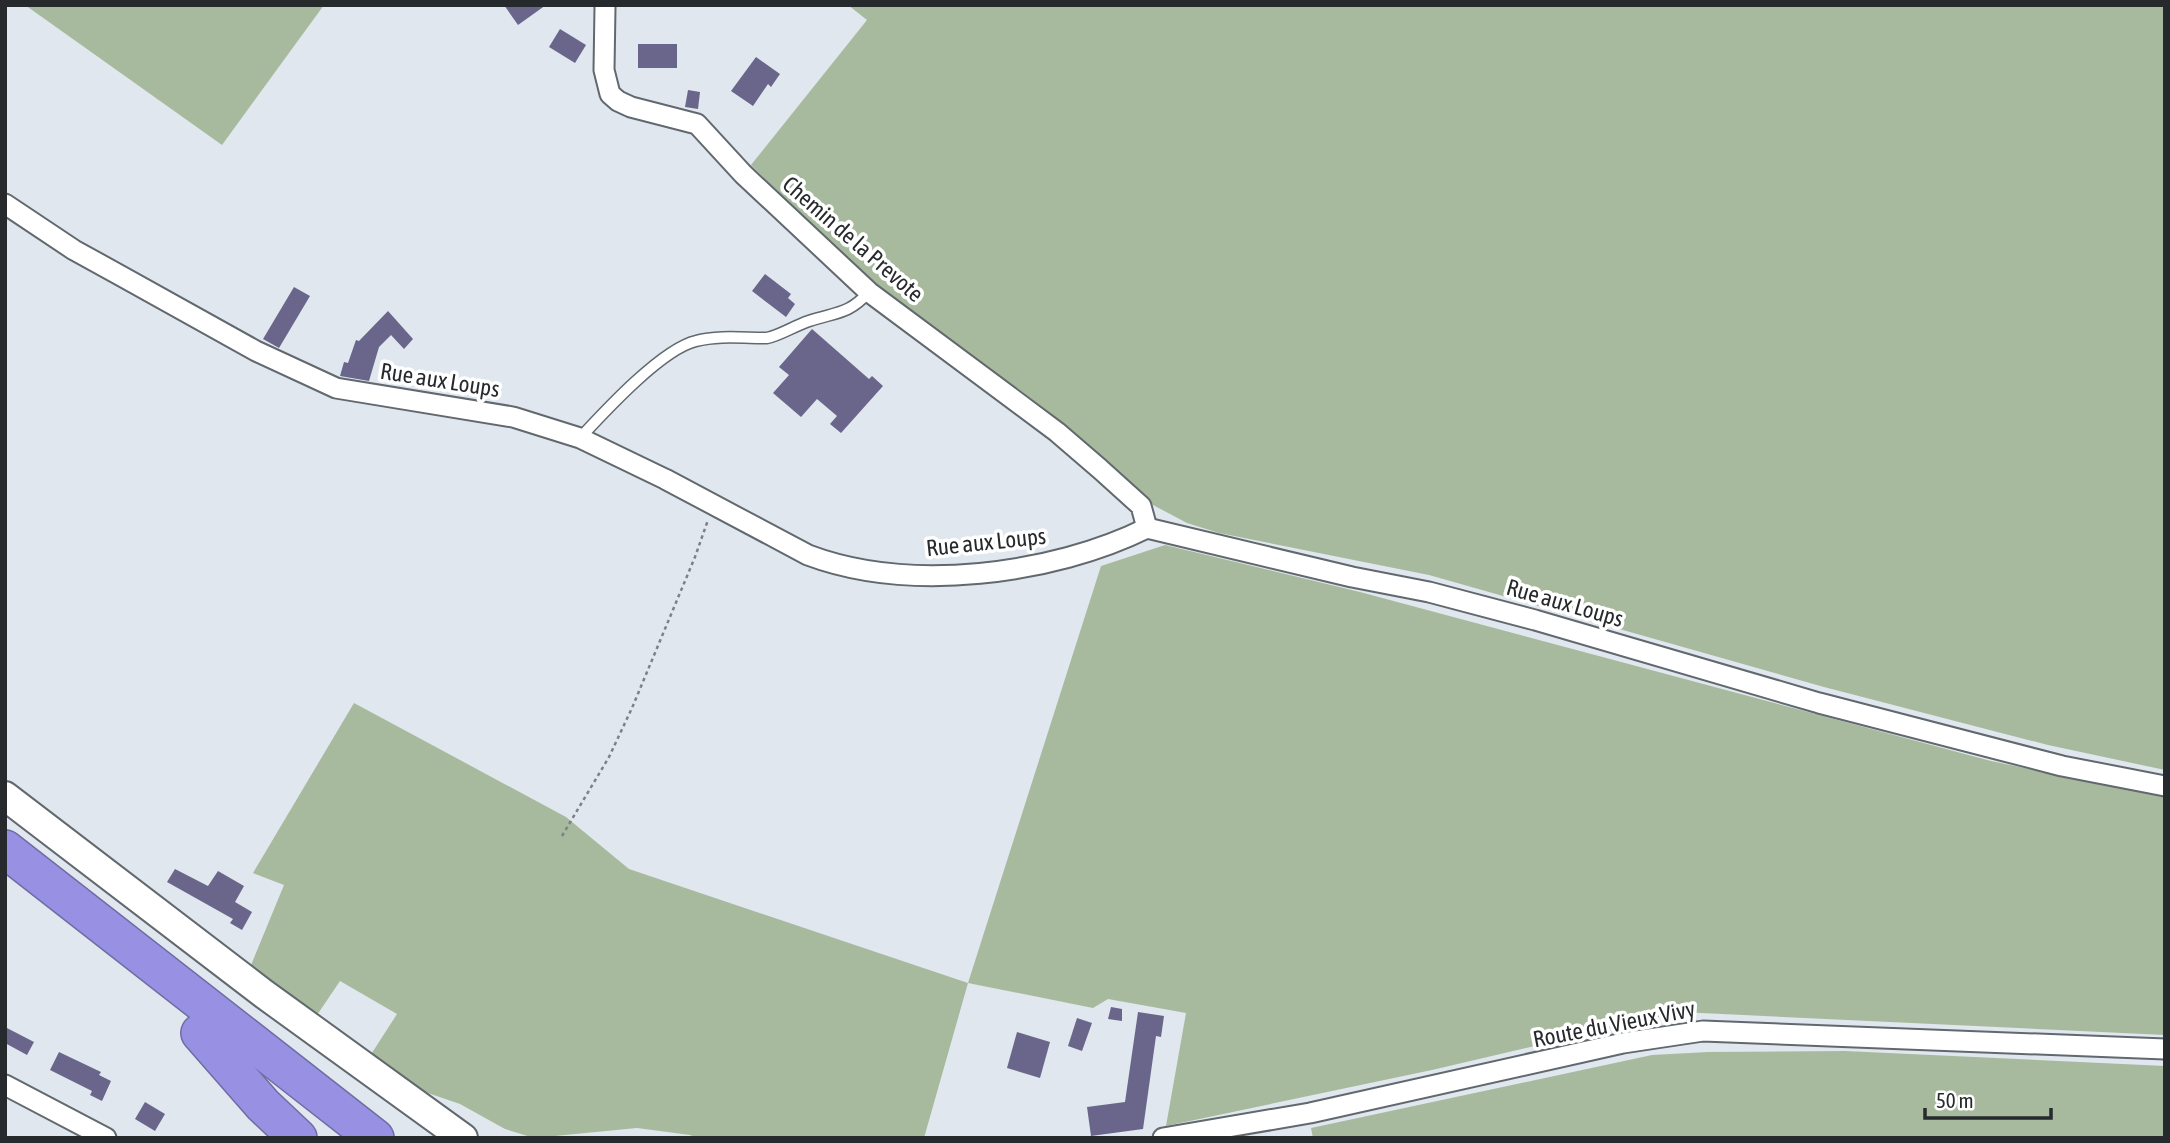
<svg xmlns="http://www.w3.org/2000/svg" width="2170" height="1143" font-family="'Asap Condensed',sans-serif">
	<rect width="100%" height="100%" fill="#e0e7ee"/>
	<g fill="#a7ba9e">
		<polygon points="25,5 324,5 222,145"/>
		<polygon points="848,5 2165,5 2165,770 2048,745 1824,687 1429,575 1219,533 1187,523 1153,505 1061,424 859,274 751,165 867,20"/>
		<polygon points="1165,545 1360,592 1991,761 2165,797 2165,1035 1680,1012 1432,1070 1166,1126 1186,1013 1108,999 1093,1008 968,983 924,1138 697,1138 690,1135 637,1128 534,1138 505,1129 460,1104 416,1089 370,1056 397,1014 340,981 311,1024 249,970 284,885 253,873 354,703 566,817 629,869 968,983 1101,566"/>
		<polygon points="1845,1051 2165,1066 2165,1138 1313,1138 1311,1128 1652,1055 1708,1052"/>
	</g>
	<g fill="#6a658b">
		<polygon points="504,5 546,5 518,25"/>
		<polygon points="560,29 586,45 575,63 549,47"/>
		<rect x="638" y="44" width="39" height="24"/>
		<polygon points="756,57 780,74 771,87 768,84 753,106 731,91"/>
		<polygon points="688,90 700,92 698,109 685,107"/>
		<polygon points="765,274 791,294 788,298 795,304 786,317 752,291"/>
		<polygon points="294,287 310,296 279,348 263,339"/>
		<polygon points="388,311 413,339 404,349 391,335 379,347 369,381 340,376 344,362 348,363 356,340 359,341"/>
		<polygon points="812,329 869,379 872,376 883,386 841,433 830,424 837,416 817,399 801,417 773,393 789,375 779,367"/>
		<polygon points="175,869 208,886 218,871 244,886 235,902 252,912 242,930 230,923 233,919 167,882"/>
		<polygon points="1111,1007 1122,1009 1122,1021 1108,1019"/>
		<polygon points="1138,1012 1164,1016 1161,1037 1156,1036 1143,1129 1091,1136 1087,1107 1125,1102"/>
		<polygon points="1077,1018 1092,1023 1082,1051 1068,1046"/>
		<polygon points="5,1027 34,1042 27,1055 5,1043"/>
		<polygon points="1017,1032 1050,1042 1040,1078 1007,1068"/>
		<polygon points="59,1052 101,1072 99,1075 111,1081 102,1101 90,1095 92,1091 50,1070"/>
		<polygon points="145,1102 165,1114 155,1131 135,1119"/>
	</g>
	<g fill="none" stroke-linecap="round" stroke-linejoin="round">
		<g stroke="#61686e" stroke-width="13">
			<path id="lane" d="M580 438C605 411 662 349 696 341 718 335 744 338 767 338 781 335 794 326 809 321 836 312 848 315 869 292"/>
		</g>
		<g stroke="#61686e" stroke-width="23">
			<g id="street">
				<polyline points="605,7 604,70 610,94 618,101 631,107 697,124 743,174 869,292 1057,432 1100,469 1141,506 1147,528"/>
				<path d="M5 204 74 250 123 277 256 351 336 388 513 417 580 438 665 479 808 555C909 593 1052 575 1147 528L1352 577 1429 592 1535 620 1819 703 2062 766 2165 786"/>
				<polyline points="5,1085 106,1138"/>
				<polyline points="1163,1138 1310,1113 1623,1043 1703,1031 2165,1049"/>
			</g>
		</g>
		<g stroke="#61686e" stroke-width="32">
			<polyline id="secondary" points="5,796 264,994 463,1138"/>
		</g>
		<g stroke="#706ca3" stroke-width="40">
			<g id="highway">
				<polyline points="5,849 375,1138"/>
				<polyline points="200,1033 263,1105 298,1138"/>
			</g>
		</g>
		<polyline stroke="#7c8185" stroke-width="2.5" stroke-dasharray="3.5 3.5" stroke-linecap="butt" points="562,836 609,757 632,708 695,557 708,520"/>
		<use href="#lane" stroke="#fff" stroke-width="10"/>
		<use href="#street" stroke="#fff" stroke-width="19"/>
		<use href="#secondary" stroke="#fff" stroke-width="28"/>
		<use href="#highway" stroke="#9790e3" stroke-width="37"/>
	</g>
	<g text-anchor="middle" stroke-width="7" stroke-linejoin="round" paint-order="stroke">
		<g font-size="23" fill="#272a2c" stroke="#fff">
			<text transform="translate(853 239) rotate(41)" y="8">Chemin de la Prevote</text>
			<text transform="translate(440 380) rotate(9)" y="8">Rue aux Loups</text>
			<text transform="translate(986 542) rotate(-6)" y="8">Rue aux Loups</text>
			<text transform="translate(1565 603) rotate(16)" y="8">Rue aux Loups</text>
			<text transform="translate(1614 1024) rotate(-11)" y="8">Route du Vieux Vivy</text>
		</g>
	</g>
	<rect width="2170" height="1143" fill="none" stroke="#272a2c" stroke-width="14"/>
	<path d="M1925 1108v10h126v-10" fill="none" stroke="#272a2c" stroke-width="3.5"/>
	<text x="1936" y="1108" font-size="21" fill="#272a2c" stroke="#ffffff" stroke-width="5" paint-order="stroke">50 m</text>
</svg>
